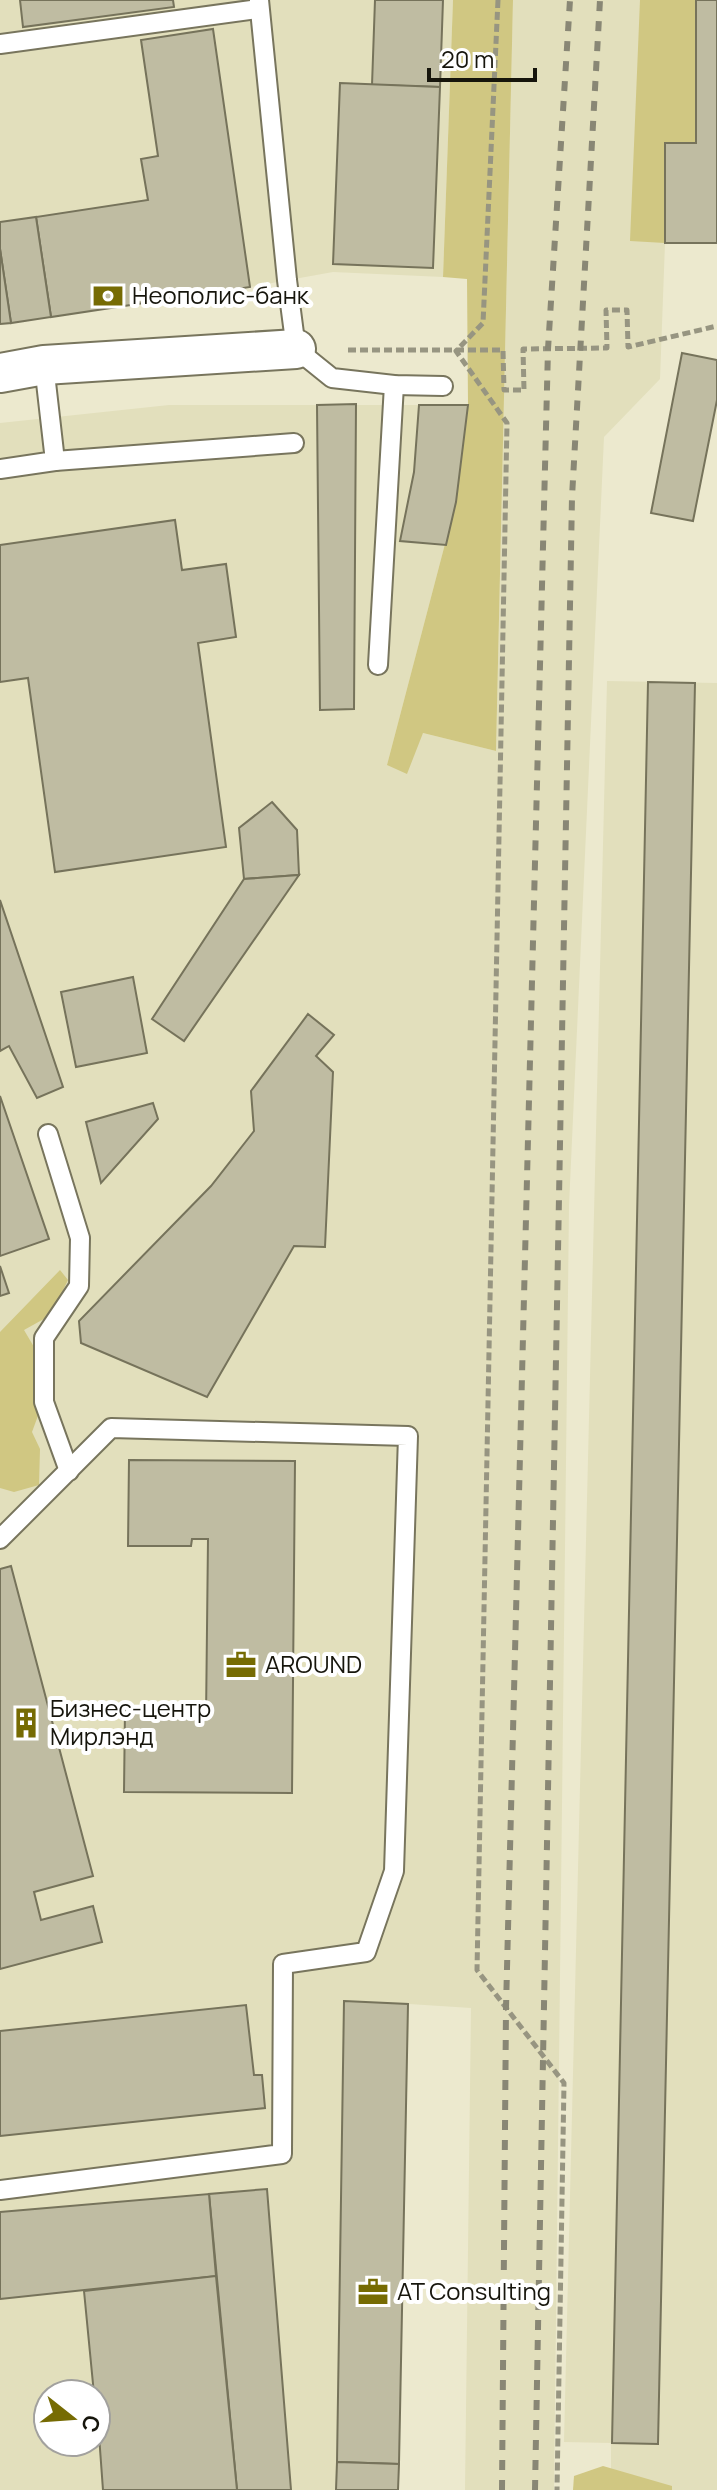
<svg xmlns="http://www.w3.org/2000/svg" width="717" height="2490" font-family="Manrope,sans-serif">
	<rect width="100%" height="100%" fill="#ece9ce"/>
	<g fill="#e2dfbc" fill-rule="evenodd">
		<polygon points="0,0 453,0 443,277 333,272 250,287 0,324"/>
		<path d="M513 0H696V143H665V243L660 379 604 437 569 1206 554 2490H465L471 2008 409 2004 398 2490H0V423L169 405H468L456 502 387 765 423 733 496 751ZM48 2394H96V2442H48Z"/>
		<polygon points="607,681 717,683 717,2490 611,2490 611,2443 564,2442"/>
	</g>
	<g fill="#d0c782">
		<polygon points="453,0 513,0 496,751 423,733 407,774 387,765 456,502 468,405 467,279 443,277"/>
		<polygon points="640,0 696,0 696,143 665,143 665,243 630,241"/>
		<polygon points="60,1270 68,1280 51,1315 24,1330 34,1347 39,1413 32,1432 40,1449 39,1485 14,1492 0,1488 0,1332"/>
		<polygon points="603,2466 672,2486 672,2490 573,2490 574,2476"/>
	</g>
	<g fill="#bfbca2" stroke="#76735b" stroke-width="2">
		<polygon points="20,0 173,0 174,7 23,27"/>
		<polygon points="375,0 443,0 440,87 372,85"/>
		<polygon points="696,0 717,0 717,243 665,243 665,143 696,143"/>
		<polygon points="213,29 250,287 51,317 36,217 148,200 141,159 158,156 141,40"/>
		<polygon points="340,83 440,87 433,268 333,264"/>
		<polygon points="36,217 51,317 11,323 0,249 0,222"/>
		<polygon points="0,249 11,323 0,324"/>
		<polygon points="682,353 717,360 717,400 693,521 651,513"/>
		<polygon points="356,404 354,709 320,710 317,405"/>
		<polygon points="419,405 468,405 456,502 446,545 400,541 414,472"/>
		<polygon points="175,520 182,570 226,564 236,637 198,643 226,847 55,872 28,678 0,682 0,545"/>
		<polygon points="648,682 695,683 658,2444 612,2443"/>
		<polygon points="272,802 297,830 299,875 244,879 239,828"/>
		<polygon points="299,875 184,1041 152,1019 244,879"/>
		<polygon points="0,900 63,1087 37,1098 9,1046 0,1051"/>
		<polygon points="133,977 147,1053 76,1067 61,992"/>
		<polygon points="308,1014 334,1035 316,1056 333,1072 325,1247 294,1246 207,1397 81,1343 79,1321 211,1186 254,1131 251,1091"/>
		<polygon points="0,1096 49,1239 0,1256"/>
		<polygon points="153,1103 158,1119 101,1183 86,1122"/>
		<polygon points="0,1266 9,1293 0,1296"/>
		<polygon points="129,1460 295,1461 292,1793 124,1792 125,1708 188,1709 187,1718 206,1718 208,1539 192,1539 191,1546 128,1546"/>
		<polygon points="11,1566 93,1876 34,1892 41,1920 93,1906 102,1942 0,1969 0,1569"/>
		<polygon points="344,2001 408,2004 399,2464 337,2462"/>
		<polygon points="246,2005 254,2075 262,2075 265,2108 0,2136 0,2031"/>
		<polygon points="267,2189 291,2490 237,2490 209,2194"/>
		<polygon points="209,2194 216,2276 0,2299 0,2212"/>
		<polygon points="216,2276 237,2490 103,2490 96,2394 94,2394 84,2291"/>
		<polygon points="337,2462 399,2464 398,2490 336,2490"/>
	</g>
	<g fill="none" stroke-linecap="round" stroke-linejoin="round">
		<g stroke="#78755d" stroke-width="22">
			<g id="lane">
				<polyline points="259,0 287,280 296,349 332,378 394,385 443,386"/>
				<polyline points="0,44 258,9"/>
				<polyline points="55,461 294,443"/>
				<polyline points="0,469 55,461 44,365"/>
				<polyline points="378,665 394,385"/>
				<polyline points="48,1134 80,1238 79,1286 44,1338 44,1402 69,1471"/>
				<polyline points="0,1539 111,1428 408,1436 394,1871 366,1952 283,1964 282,2154 0,2190"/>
			</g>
		</g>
		<g stroke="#78755d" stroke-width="42">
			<polyline id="street" points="0,373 44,365 296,349"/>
		</g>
		<g stroke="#979581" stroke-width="5" stroke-dasharray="8 4" stroke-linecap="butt">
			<polyline points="498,0 483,323 456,351 507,423 477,1970 564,2083 557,2490"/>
			<polyline points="348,350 503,350 504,390 524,390 523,349 607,348 606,310 627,310 628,347 717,326"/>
		</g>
		<use href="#lane" stroke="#fff" stroke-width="18"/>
		<use href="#street" stroke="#fff" stroke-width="38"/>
		<g stroke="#898775" stroke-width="6" stroke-dasharray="10 10" stroke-linecap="butt">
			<polyline points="502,2490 506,2008 548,349 570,0"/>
			<polyline points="535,2490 572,497 600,0"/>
		</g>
	</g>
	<defs>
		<g id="bank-bare" transform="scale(2.4)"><path d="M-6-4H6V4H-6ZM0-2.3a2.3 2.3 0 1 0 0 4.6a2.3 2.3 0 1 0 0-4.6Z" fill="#766b03" stroke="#fff" stroke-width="2.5" paint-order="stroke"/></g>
		<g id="office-bare" transform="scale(2.4)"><path d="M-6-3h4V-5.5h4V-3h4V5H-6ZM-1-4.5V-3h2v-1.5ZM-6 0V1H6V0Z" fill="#766b03" stroke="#fff" stroke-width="2.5" paint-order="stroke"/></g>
		<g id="building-bare" transform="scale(2.4)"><path d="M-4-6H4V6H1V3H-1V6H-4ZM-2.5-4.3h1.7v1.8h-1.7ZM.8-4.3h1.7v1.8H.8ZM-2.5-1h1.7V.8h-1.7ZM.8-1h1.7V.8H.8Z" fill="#766b03" stroke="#fff" stroke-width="2.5" paint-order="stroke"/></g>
	</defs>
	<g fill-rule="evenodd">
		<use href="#bank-bare" x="108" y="296"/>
		<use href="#office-bare" x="241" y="1665"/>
		<use href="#building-bare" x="26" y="1723"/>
		<use href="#office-bare" x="373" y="2292"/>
	</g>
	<g text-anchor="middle" stroke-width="8" stroke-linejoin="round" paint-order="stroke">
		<g font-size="24" fill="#16150c" stroke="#fff" text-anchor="start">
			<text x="132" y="304">Неополис-банк</text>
			<text x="265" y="1673">AROUND</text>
			<text x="50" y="1717">Бизнес-центр<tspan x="50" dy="28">Мирлэнд</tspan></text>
			<text x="397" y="2300">AT Consulting</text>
		</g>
	</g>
	<g transform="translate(72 2418) rotate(107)"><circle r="38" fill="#ffffff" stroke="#a2a19e" stroke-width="2"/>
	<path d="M0-6L14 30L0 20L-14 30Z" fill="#766b03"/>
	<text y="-12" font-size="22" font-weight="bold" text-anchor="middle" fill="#16150c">С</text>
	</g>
	<path d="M429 68v12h106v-12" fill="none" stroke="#16150c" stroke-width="4"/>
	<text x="441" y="68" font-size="24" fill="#16150c" stroke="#ffffff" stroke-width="6" paint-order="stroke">20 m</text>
</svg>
